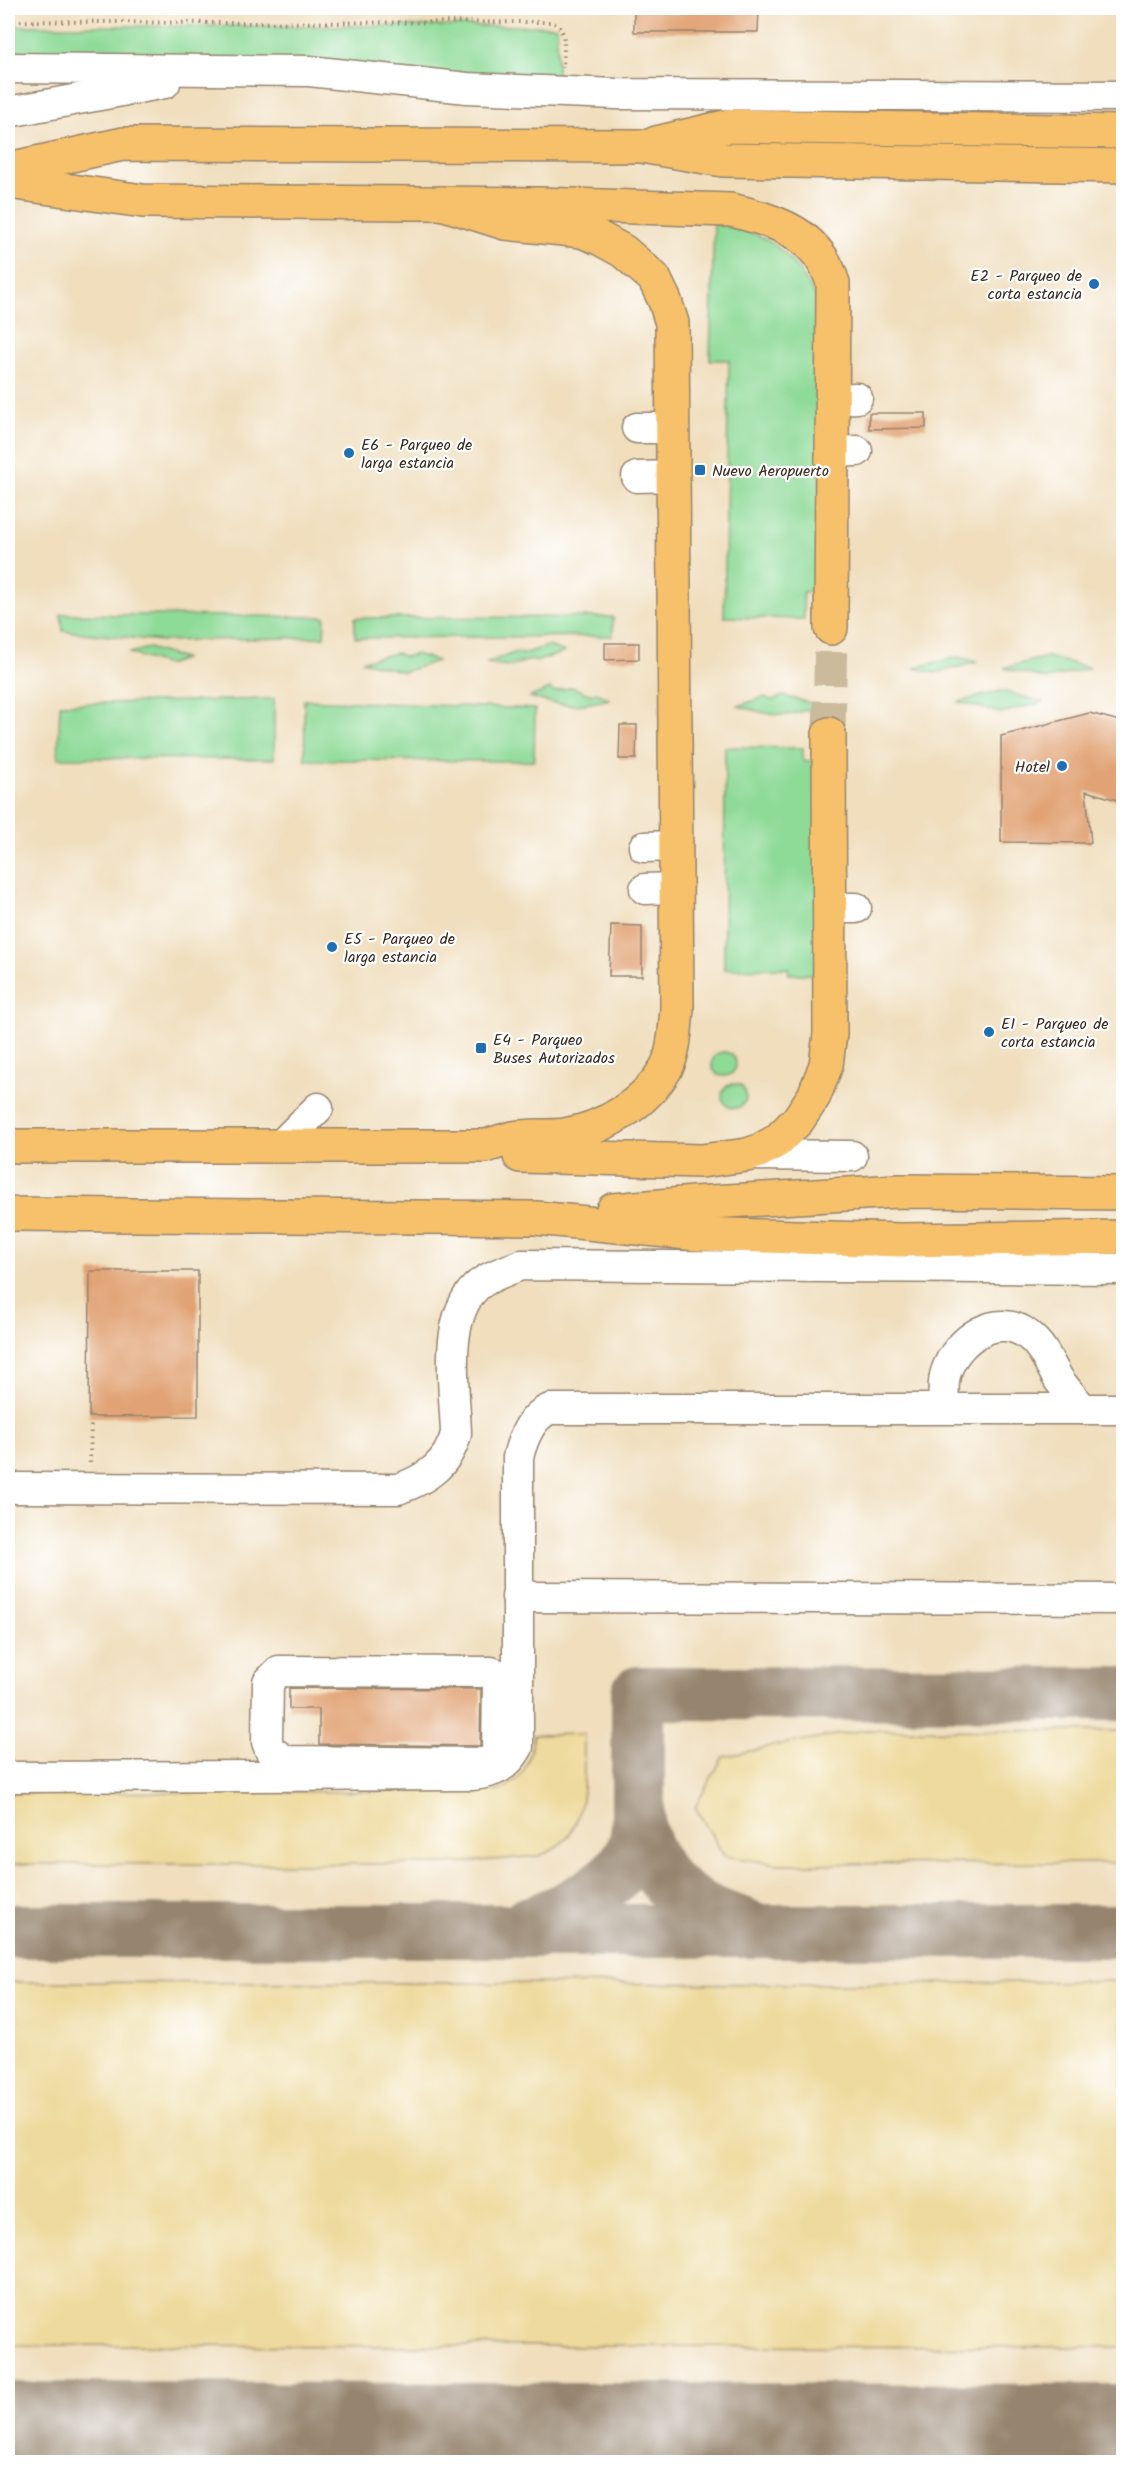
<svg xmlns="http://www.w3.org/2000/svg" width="1131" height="2470" font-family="Kalam,sans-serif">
	<rect width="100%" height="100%" fill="#fff"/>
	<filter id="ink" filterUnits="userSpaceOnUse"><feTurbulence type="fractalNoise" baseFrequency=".0167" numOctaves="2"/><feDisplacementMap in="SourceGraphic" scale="12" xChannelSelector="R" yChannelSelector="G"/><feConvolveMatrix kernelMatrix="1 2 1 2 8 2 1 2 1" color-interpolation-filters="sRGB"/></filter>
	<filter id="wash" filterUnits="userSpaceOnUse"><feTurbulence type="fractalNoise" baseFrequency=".008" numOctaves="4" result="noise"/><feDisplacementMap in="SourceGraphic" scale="24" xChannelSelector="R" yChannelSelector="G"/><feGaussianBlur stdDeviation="1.35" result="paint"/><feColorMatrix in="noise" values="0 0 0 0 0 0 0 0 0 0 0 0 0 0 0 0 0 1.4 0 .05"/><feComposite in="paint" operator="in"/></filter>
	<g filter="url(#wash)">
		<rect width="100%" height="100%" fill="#f0debd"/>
		<g fill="#8eda97" stroke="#64825a" stroke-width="1.5">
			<polygon points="8,26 554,26 557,28 557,72 560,80 26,54 18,52 8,44"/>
			<path d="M714 223C773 234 789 250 818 301L821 591 803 592 804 619 724 617 729 360H710Z"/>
			<polygon points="61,614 325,617 324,637 162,641 63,631"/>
			<polygon points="610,617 613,617 613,636 355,638 355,618"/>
			<polygon points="548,646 565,652 535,662 531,660 509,666 486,663 517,652 523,654"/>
			<polygon points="149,648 184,659 167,665 129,653"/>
			<polygon points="396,653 405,657 416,654 437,661 404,672 362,661"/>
			<polygon points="958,657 978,662 935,673 914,668"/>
			<polygon points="1047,657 1090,668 1047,679 1004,668"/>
			<path d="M572 687 591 695 596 692 609 699C578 707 560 707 530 697L550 689 554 692Z"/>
			<polygon points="1001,691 1044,702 1001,713 959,702"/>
			<path d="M784 696 818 705C785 721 771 715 738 706L764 697 772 700Z"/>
			<polygon points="274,699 274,759 58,758 60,704"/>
			<polygon points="304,700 535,709 534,761 305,760"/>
			<polygon points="725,747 803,748 803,761 819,761 820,974 789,974 788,968 724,969"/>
			<circle cx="724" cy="1064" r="12"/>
			<circle cx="734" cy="1096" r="12"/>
		</g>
		<g fill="#eeda9e" stroke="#94825e" stroke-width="1.5">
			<polygon points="865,1730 1123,1731 1123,1863 778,1864 724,1856 695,1807 723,1757 782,1744"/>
			<path d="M584 1734C583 1778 592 1840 538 1856L445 1864H8V1793L498 1791C525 1780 529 1762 534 1735Z"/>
			<polygon points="1123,1981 1123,2347 8,2345 8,1982 852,1984"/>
		</g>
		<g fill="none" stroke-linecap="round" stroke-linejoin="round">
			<g stroke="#96846e" stroke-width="54">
				<path d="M638 1825C653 1883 687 1908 743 1924"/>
				<path d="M525 1925C563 1912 622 1886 635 1844 637 1838 637 1831 638 1825V1693L1124 1694"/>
				<polyline points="8,1931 1124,1931"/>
				<polyline points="978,2453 1062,2462"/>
			</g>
			<polyline stroke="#96846e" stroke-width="136" points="8,2450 1124,2452"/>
		</g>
		<g id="blocks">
			<g fill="#e1a375">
				<polygon points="634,8 759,8 758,32 634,32"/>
				<polygon points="869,413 926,413 926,428 869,429"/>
				<polygon points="605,643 639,643 639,659 605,660"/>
				<polygon points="1089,713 1124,722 1124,802 1086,791 1091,843 1001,842 1001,736"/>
				<polygon points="620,725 637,725 636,759 619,759"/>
				<polygon points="611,925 642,926 642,976 609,976"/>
				<polygon points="90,1271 198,1271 198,1416 89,1417"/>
				<polygon points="289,1688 481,1689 480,1746 319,1744 319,1709 289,1709"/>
			</g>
		</g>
	</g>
	<g filter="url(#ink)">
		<use href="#blocks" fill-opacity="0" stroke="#96846e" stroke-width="1.5"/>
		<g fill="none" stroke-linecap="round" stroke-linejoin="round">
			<polyline stroke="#ccba9d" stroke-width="33" stroke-dasharray="33 16" stroke-linecap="butt" points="829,734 831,628"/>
			<g stroke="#96846e" stroke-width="33">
				<g id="minor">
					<polyline points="8,68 309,71 467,88 616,94 1124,96"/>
					<polyline points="8,112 165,83"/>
					<polyline points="834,399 857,398"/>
					<polyline points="637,428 673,428"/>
					<polyline points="833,452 857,451"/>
					<polyline points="637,477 674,476"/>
					<polyline points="644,847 676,846"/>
					<polyline points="645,889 676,888"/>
					<polyline points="830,908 856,908"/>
					<polyline points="282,1144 318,1108"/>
					<polyline points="747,1155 852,1156"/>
					<path d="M944 1408C944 1397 942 1383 946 1372 957 1339 997 1311 1028 1335 1044 1347 1049 1364 1059 1380 1066 1390 1075 1399 1083 1409"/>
					<path d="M8 1488 398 1489C427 1479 448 1464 456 1434 455 1391 442 1320 476 1287 488 1276 506 1271 521 1265L1124 1269"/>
					<polyline points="517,1597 1124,1599"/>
					<polygon points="279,1671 491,1672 497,1674 498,1681 497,1755 494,1760 488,1763 286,1761 270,1750 267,1742 268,1682"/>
					<path d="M8 1777 472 1775C494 1773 507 1767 518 1747V1457C523 1438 531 1416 550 1409H1124"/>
				</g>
			</g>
			<g stroke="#96846e" stroke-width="36">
				<g id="major">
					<polyline points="656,143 729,126 1124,132"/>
					<polyline points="8,169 123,144 641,146 723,160 1124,166"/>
					<path d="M8 182 143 201 538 204 731 210C778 221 818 234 833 283L831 628"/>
					<path d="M8 1146H486C495 1143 504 1140 513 1138 530 1135 548 1137 564 1135 604 1129 646 1103 666 1068 675 1051 675 1027 677 1009L672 323 665 301 654 278 623 251 599 238 582 231 505 223 442 203"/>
					<polyline points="520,1156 701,1161 747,1155 759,1151 777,1141 798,1120 814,1096 826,1065 830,1034 829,734"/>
					<polyline points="613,1210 694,1203 898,1191 1124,1193"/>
					<polyline points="8,1214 536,1218 698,1234 900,1240 1124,1237"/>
				</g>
			</g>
			<g stroke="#96846e" stroke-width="4" stroke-dasharray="1.5 4.5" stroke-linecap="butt">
				<path d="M8 21 216 23 551 22C569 27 563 51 563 68"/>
				<polyline points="90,1463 91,1422"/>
			</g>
			<use href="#minor" stroke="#fff" stroke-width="30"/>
			<use href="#major" stroke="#f6c16b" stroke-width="33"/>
		</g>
	</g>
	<g fill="#1f6fb2" stroke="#fff" stroke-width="2">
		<circle cx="1094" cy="284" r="6"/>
		<circle cx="349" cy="453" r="6"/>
		<rect x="694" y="464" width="12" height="12" rx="3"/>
		<circle cx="1062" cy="766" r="6"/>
		<circle cx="332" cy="947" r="6"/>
		<circle cx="989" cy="1032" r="6"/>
		<rect x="475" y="1042" width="12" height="12" rx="3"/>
	</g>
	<g text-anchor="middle" stroke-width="4.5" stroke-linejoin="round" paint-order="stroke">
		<g font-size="16" fill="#3b2a1e" stroke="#fff" text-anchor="start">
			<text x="1082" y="281" text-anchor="end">E2 - Parqueo de<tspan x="1082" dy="18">corta estancia</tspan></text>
			<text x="361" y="450">E6 - Parqueo de<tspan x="361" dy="18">larga estancia</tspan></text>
			<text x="712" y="476">Nuevo Aeropuerto</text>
			<text x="1050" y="772" text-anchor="end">Hotel</text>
			<text x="344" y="944">E5 - Parqueo de<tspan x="344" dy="18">larga estancia</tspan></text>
			<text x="1001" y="1029">E1 - Parqueo de<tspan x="1001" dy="18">corta estancia</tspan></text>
			<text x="493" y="1045">E4 - Parqueo<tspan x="493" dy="18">Buses Autorizados</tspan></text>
		</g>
	</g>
	<rect width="1131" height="2470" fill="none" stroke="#fff" stroke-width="30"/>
</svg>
